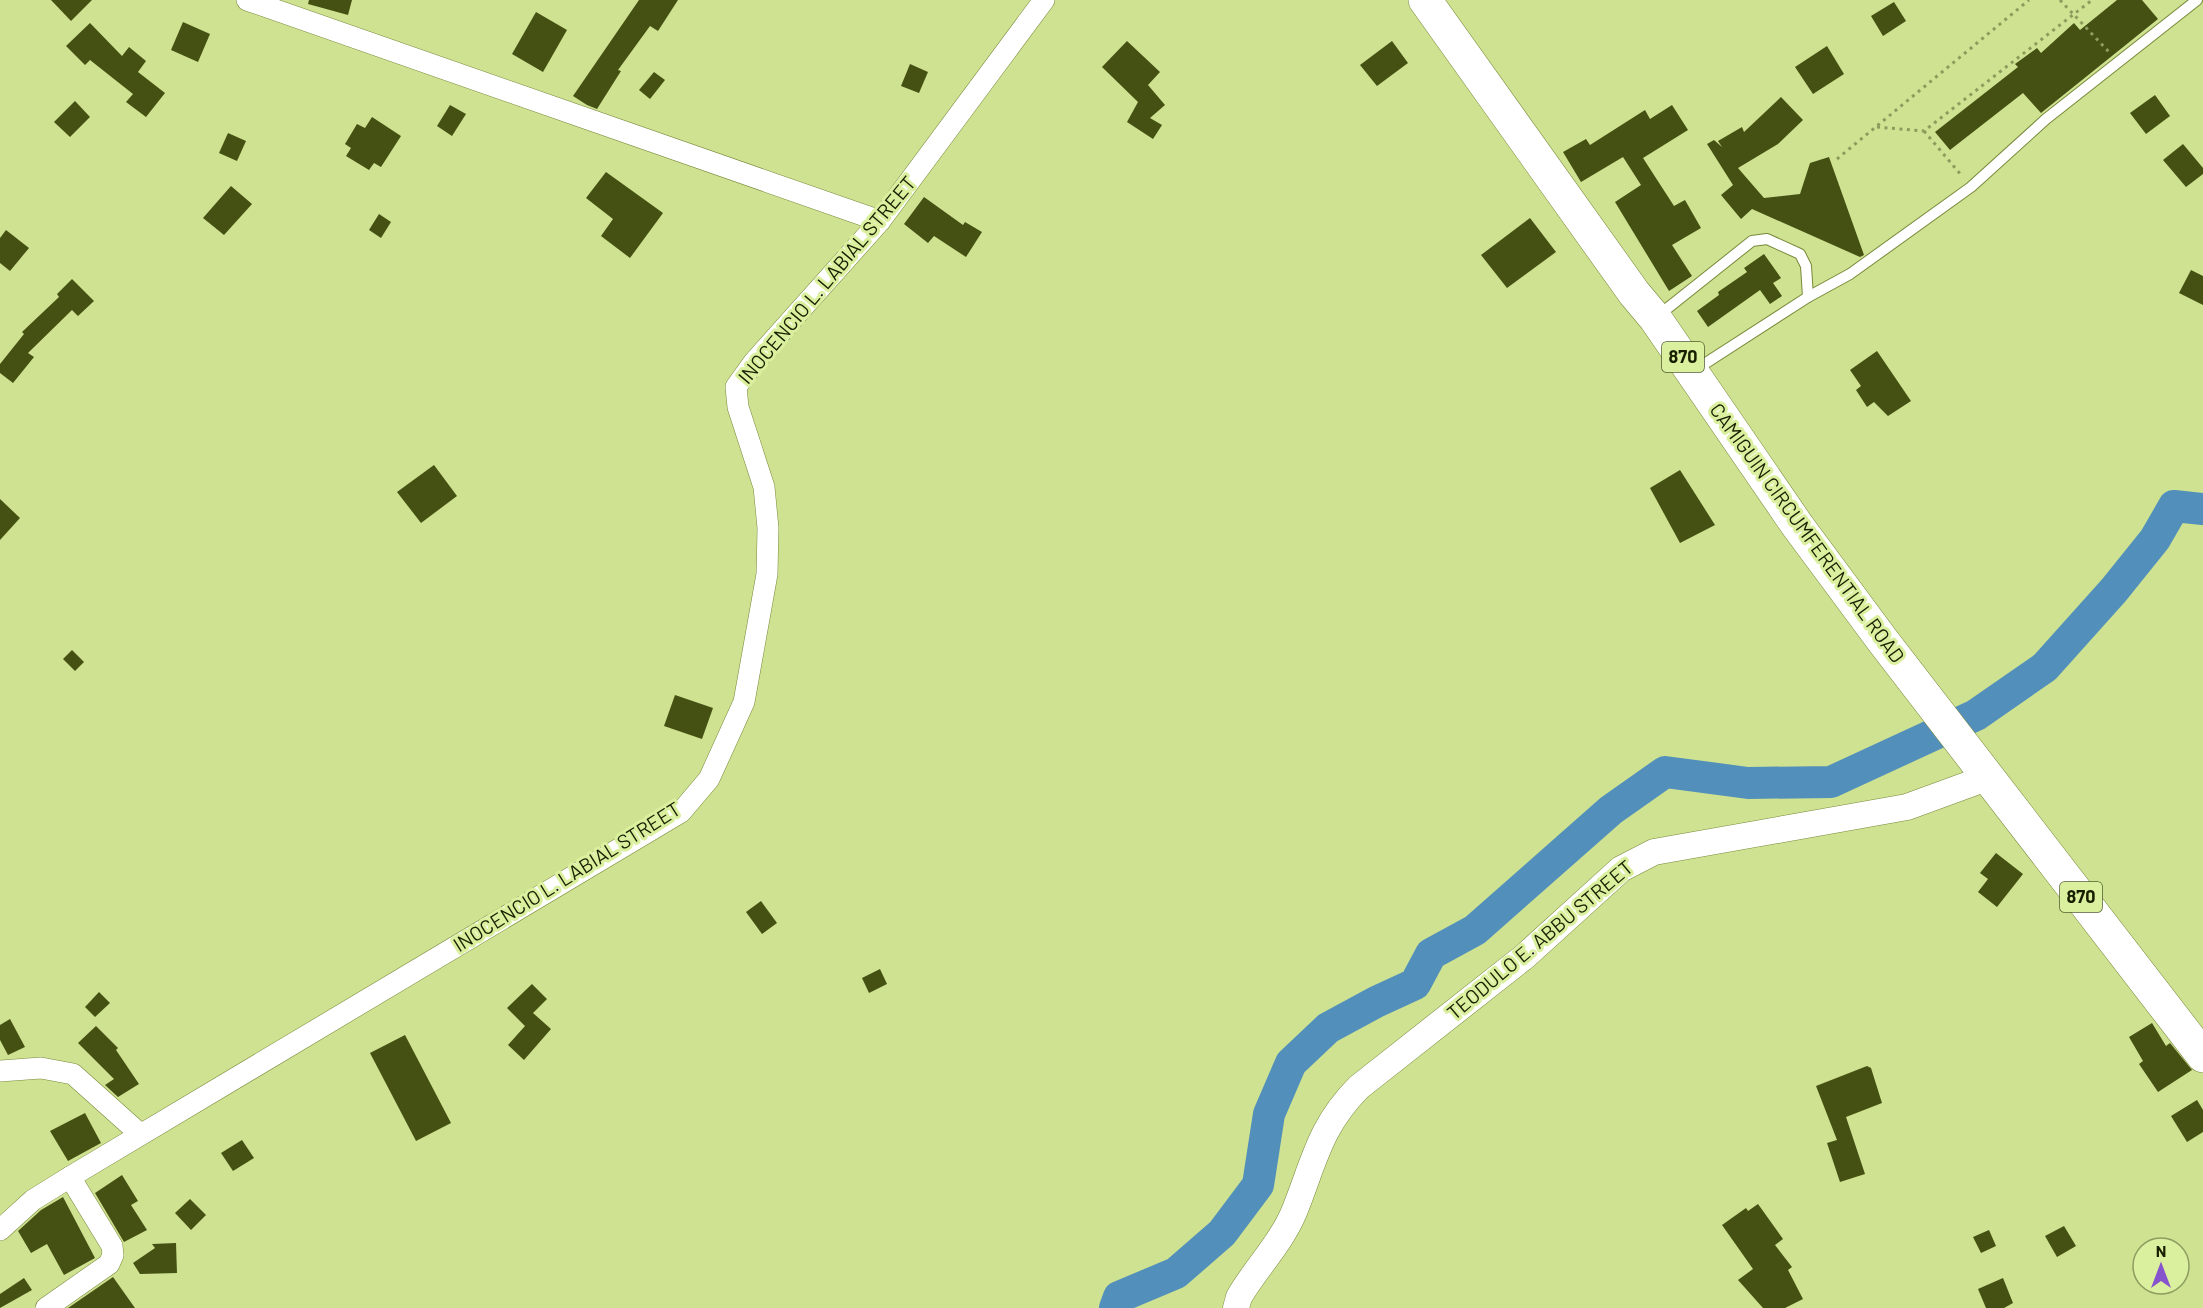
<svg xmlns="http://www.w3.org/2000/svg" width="2203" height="1308" font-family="Barlow,sans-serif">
	<rect width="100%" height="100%" fill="#cee291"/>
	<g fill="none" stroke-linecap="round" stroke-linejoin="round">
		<polyline stroke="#5290bb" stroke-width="32" points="1115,1308 1119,1297 1176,1273 1222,1233 1258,1185 1269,1114 1291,1063 1328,1028 1376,1002 1415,984 1431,954 1475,930 1611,810 1665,772 1748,783 1831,782 1976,715 2045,667 2114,590 2155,539 2174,506 2203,509"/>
	</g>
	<g fill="#455112">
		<polygon points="51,0 92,0 71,21"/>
		<polygon points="309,0 352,0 348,15 308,4"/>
		<polygon points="639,0 678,0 658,31 650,26 618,70 621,71 597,109 587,105 573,96"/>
		<polygon points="2117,0 2142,0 2158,19 2041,113 2023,93 1950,150 1935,132 2018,67 2015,64 2037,48 2041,53 2074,23 2080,30"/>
		<polygon points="1894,2 1906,21 1883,36 1871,16"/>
		<polygon points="536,12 567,30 543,72 512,54"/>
		<polygon points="183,22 210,34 198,62 171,50"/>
		<polygon points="90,23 122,56 129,47 146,61 138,72 165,93 146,117 126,102 133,94 90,60 85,65 66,46"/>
		<polygon points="1127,41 1160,72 1148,85 1165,105 1150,118 1162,125 1153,139 1127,122 1138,102 1102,67"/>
		<polygon points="1392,41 1408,63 1377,86 1360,65"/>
		<polygon points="1827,46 1844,74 1813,94 1795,67"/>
		<polygon points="910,64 928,72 919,93 901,86"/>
		<polygon points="654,72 665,80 650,99 639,90"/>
		<polygon points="2155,95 2170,116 2146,134 2130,113"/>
		<polygon points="1781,97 1803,120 1778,144 1738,168 1764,198 1800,194 1810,163 1829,157 1864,255 1860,257 1752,209 1741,219 1721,195 1733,185 1707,144 1714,140 1722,147 1718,141 1742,127 1744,132"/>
		<polygon points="75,101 90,117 70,137 54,122"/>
		<polygon points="450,105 466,114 452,136 437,126"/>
		<polygon points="1672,105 1688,130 1643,158 1674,206 1685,200 1701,228 1672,245 1692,276 1669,291 1615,202 1641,185 1623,157 1581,182 1563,152 1586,139 1590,145 1645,110 1650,119"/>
		<polygon points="372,117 401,136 381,167 374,163 369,170 346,156 351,148 345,144 357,124 365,128"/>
		<polygon points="228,133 246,141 237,161 219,153"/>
		<polygon points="2183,144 2203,168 2203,174 2186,187 2163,160"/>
		<polygon points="606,172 663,213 630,258 601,236 613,219 586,198"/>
		<polygon points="231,186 252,204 224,235 203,218"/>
		<polygon points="924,197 963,225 965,222 982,232 966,257 934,236 928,243 904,224"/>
		<polygon points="379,214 391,222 381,238 369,230"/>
		<polygon points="1530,218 1556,252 1507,288 1481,255"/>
		<polygon points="6,230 29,248 10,271 0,263 0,238"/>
		<polygon points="1764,254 1781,278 1773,283 1782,296 1770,304 1760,290 1708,327 1697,311 1719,295 1718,292 1747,272 1744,268"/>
		<polygon points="2191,270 2203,276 2203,305 2179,293"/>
		<polygon points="72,279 94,301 78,316 72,310 28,353 34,357 13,383 0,373 0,364 24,334 22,332 59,297 57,294"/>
		<polygon points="1877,351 1911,401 1888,416 1874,402 1867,407 1856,390 1861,386 1850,370"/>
		<polygon points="434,465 457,496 421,523 397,492"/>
		<polygon points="1680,470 1715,525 1680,543 1650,488"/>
		<polygon points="0,499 20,518 0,540"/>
		<polygon points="72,650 84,662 75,671 63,659"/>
		<polygon points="675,695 713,708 702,739 664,726"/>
		<polygon points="1996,853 2023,874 1997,907 1978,892 1988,879 1980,873"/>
		<polygon points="761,901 777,923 762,934 746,912"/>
		<polygon points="880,969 887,984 869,993 862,978"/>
		<polygon points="532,984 547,999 533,1013 551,1029 524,1060 508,1045 525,1026 507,1008"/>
		<polygon points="99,992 110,1003 95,1017 85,1007"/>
		<polygon points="10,1019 25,1047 8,1055 0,1040 0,1025"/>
		<polygon points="2152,1023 2166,1046 2170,1043 2192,1070 2158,1092 2139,1064 2143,1061 2129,1037"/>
		<polygon points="96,1026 118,1048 116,1050 139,1084 118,1097 105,1085 114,1079 78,1043"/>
		<polygon points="405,1035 451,1123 416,1141 370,1053"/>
		<polygon points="1867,1066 1871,1068 1882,1103 1846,1117 1865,1174 1840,1182 1827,1143 1837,1140 1816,1086"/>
		<polygon points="2197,1100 2203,1110 2203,1132 2187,1142 2171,1116"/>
		<polygon points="85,1113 101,1143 68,1161 50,1131"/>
		<polygon points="242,1140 254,1158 233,1171 221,1153"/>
		<polygon points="122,1175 138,1201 131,1205 147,1230 124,1242 95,1193"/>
		<polygon points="63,1197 95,1258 64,1275 47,1244 31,1253 18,1231 41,1210"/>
		<polygon points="190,1199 206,1215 191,1230 175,1213"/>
		<polygon points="1758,1204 1783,1239 1775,1245 1792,1267 1788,1270 1803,1299 1785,1308 1763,1308 1738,1280 1753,1269 1722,1225 1746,1208 1748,1211"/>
		<polygon points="2064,1226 2076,1246 2057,1257 2045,1236"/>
		<polygon points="1989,1230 1996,1246 1981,1253 1973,1237"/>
		<polygon points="176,1243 177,1273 140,1274 133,1263 155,1248 152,1244"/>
		<polygon points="113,1277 135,1308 68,1308"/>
		<polygon points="24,1278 32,1290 0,1308 0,1294"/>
		<polygon points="2003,1278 2013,1303 2004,1308 1986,1308 1978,1289"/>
	</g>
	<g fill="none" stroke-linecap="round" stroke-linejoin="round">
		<g stroke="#78893a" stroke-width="12">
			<g id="service">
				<polyline points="1659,315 1752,241 1767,239 1800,254 1806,266 1808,297"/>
				<polyline points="1695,370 1808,297 1850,274 1971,187 2046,119 2197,0"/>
			</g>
		</g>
		<g stroke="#78893a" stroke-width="22">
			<g id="minor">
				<polyline points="247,0 880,221"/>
				<polyline points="0,1071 41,1068 73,1074 140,1134"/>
				<polyline points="0,1230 33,1200 70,1177 681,812 709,779 744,702 767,574 768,528 764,487 738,407 736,387 754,362 880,221 1044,0"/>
				<polyline points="46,1308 109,1264 113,1255 112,1246 70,1177"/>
			</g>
		</g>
		<g stroke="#78893a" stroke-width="27">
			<path id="tertiary" d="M1236 1308 1239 1297C1256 1268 1281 1243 1294 1212 1314 1163 1319 1127 1359 1087L1524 957 1621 869 1654 852 1907 807 1989 777"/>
		</g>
		<g stroke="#78893a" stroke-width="34">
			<polyline id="primary" points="1425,0 1634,293 1655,318 1797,525 1883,641 2203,1056"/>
		</g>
		<g stroke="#8d9c5d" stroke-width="3" stroke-dasharray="3 4.5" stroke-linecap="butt">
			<polyline points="2060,0 2109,52"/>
			<polyline points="1877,127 1924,131 2092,0"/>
			<polyline points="1924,131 1962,176"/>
			<polyline points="1837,159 2029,0"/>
		</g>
		<use href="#service" stroke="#fff" stroke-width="10"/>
		<use href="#minor" stroke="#fff" stroke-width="21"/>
		<use href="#tertiary" stroke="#fff" stroke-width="26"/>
		<use href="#primary" stroke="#fff" stroke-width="33"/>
	</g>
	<g text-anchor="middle" stroke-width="6" stroke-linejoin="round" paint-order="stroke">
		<g fill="#dbf09e" stroke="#525d2f" stroke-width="1.5">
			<rect x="1662" y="342" width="42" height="30" rx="4.5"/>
			<rect x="2060" y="882" width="42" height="30" rx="4.5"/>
		</g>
		<g font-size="18" font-weight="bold" fill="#181e00">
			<text x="1683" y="363">870</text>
			<text x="2081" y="903">870</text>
		</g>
		<g font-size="20" fill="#181e00" stroke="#dbf09e">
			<text transform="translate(827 280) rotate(-50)" y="7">INOCENCIO L. LABIAL STREET</text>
			<text transform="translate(1807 533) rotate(54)" y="7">CAMIGUIN CIRCUMFERENTIAL ROAD</text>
			<text transform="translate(567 877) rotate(-32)" y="7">INOCENCIO L. LABIAL STREET</text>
			<text transform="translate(1540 940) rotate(-40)" y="7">TEODULO E. ABBU STREET</text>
		</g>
	</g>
	<g transform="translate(2161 1266)"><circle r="28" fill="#dbf09e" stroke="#8d9c5f" stroke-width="1.5"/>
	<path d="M0-4.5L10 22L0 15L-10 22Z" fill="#8654cc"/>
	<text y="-9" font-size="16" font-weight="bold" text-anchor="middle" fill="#181e00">N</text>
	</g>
</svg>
